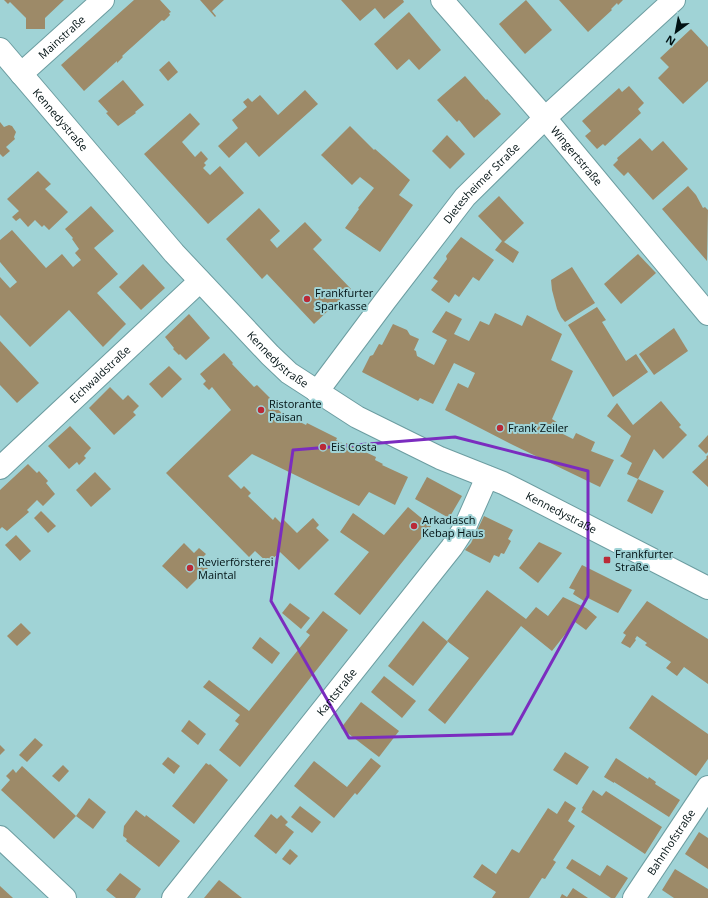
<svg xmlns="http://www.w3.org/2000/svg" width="708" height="898" font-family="'Open Sans',sans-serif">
	<rect width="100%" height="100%" fill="#a0d3d6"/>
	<g fill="#9d8a68">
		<polygon points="4,0 64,0 45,18 45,29 26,29 26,18 10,2 8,4"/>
		<polygon points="134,0 160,0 171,12 169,13 170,15 164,21 162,20 122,56 123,57 117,63 117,61 84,91 61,65"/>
		<polygon points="200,0 224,0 212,11 216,16 215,17"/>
		<polygon points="341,0 403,0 404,2 384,19 375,8 360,21"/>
		<polygon points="526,0 552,30 525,54 499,24"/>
		<polygon points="559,0 623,0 618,5 617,3 611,9 612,10 588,32"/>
		<polygon points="409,12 441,50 419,70 409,59 397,70 374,44"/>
		<polygon points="691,29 708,47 708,81 683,104 658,78 669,67 660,58"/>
		<polygon points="169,61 178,72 168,81 159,70"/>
		<polygon points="465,76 486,100 487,99 501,114 474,138 459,120 457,122 437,100"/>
		<polygon points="123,80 144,105 135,112 136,113 118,126 106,113 108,112 98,101"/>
		<polygon points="629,86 644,103 638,109 641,113 605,146 603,144 597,149 585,136 591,131 582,121 619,88 622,92"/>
		<polygon points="305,90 318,104 259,157 246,142 229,158 218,146 238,128 232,120 247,107 243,102 248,98 252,102 260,95 278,115"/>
		<polygon points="190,113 200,124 182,142 195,157 201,151 208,159 204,163 206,165 203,168 210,175 220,166 244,193 208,224 144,154"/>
		<polygon points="0,122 4,127 9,125 12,126 16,132 14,137 15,139 6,147 10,151 3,157 0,154"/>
		<polygon points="350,126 374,150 375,149 410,180 399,195 413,205 380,252 345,228 359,209 358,208 374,188 360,177 352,185 321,155"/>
		<polygon points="447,135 465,154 450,169 432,151"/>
		<polygon points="640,138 652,151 663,141 688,169 653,200 628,172 624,176 613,165 618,160 617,158"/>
		<polygon points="38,171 51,184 45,189 68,212 49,230 44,225 42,227 35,220 28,227 20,218 16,221 12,217 19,211 7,199"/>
		<polygon points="688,186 696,195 703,208 705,207 708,210 707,261 662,209"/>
		<polygon points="499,196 524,223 504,242 519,252 513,263 495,250 502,241 478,216"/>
		<polygon points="91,206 114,231 94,248 118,274 97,293 126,324 103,347 69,310 30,347 0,315 0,277 10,288 17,282 0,262 0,240 12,230 46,268 62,254 73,267 81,260 75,253 79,249 72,239 73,238 65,229"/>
		<polygon points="259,208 280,231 270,240 277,248 305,222 322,240 313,249 351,289 314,324 267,274 262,279 226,239"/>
		<polygon points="461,237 494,260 479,281 473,277 459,297 455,294 449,303 431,290 438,281 433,278 447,259 446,256"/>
		<polygon points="638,254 656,273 621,304 604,284"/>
		<polygon points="143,264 165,288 141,310 119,287"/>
		<polygon points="572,267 595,303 565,322 561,317 557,309 552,290 551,280"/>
		<polygon points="597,307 606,320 602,322 626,361 636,354 648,372 613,397 568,325"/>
		<polygon points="446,311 462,319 454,334 469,341 480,321 489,325 495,313 522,326 527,315 562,334 551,360 573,371 552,419 558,423 555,430 573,439 576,433 595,442 591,451 614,460 600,487 513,445 445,410 458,383 468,388 475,373 454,363 433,404 420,398 418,401 362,372 370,356 373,355 379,344 382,345 393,324 407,330 410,335 419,339 414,350 416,351 417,356 434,365 447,340 432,332"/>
		<polygon points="189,314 210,338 186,360 180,354 179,355 173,349 174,348 165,337"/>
		<polygon points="674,328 688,351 654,375 639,354"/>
		<polygon points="0,341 39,383 17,403 0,385"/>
		<polygon points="224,353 233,363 232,364 254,387 257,385 278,406 276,408 282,413 306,425 307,423 337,438 336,440 346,445 346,443 376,457 375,460 383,464 382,465 408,477 395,505 369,492 359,506 252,454 228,476 241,489 244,486 251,493 248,496 273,520 275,517 281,523 284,520 297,533 313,518 319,525 316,528 329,540 299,570 280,552 268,563 255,551 249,557 166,473 231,410 212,387 209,390 203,384 206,381 200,374"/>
		<polygon points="169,366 182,379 162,398 149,384"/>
		<polygon points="110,387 123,400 128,395 139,406 133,412 136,415 114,435 89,408"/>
		<polygon points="661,401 681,425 679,427 687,435 663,459 654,449 638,479 664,491 652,514 627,501 638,479 627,474 632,463 620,456 623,453 631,436 607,416 617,403 633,425"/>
		<polygon points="70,426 91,448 84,456 86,458 79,465 77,462 69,469 48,446"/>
		<polygon points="708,435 708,452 706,454 698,446"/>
		<polygon points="708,455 708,487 692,472 707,458 706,457"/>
		<polygon points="28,464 37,473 39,471 48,481 46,483 55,494 43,506 37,500 27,510 29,512 7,531 2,527 0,529 0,490"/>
		<polygon points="95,472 111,489 91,507 76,490"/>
		<polygon points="427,477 462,496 449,518 415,499"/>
		<polygon points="408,507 431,526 360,615 334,594 369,552 340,532 353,513 384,535"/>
		<polygon points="41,511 56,526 48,533 34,518"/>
		<polygon points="484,516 513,530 508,539 511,541 504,554 501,553 499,557 494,555 490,563 465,550 471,543"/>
		<polygon points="16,535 31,551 20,561 5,545"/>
		<polygon points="539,542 562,553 538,583 519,568"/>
		<polygon points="184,543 194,553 199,548 206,554 201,559 209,567 187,589 162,566"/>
		<polygon points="582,565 632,590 618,613 586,597 584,601 573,594 575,590 569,588"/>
		<polygon points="487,590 526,619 536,607 548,616 563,597 586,608 597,617 586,630 575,622 552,651 521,626 445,724 428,710 469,658 447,641"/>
		<polygon points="647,601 708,639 708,684 684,667 677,676 666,668 671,662 645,645 647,643 637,636 635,639 636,640 630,648 621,643 626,635 623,633"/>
		<polygon points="290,603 310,618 301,629 282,613"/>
		<polygon points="323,611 348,630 240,767 219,750 239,724 235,721 240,715 203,687 209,680 249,711 310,635 306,632"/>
		<polygon points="423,621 448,642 413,686 388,666"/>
		<polygon points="21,623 31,633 17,646 7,636"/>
		<polygon points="260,637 280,653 272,664 252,648"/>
		<polygon points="384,676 416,701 402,718 371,692"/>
		<polygon points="652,695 708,734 708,759 696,776 629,728"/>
		<polygon points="361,702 399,731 379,757 341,728"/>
		<polygon points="189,720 206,734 198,745 181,731"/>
		<polygon points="35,738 43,745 27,762 19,755"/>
		<polygon points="0,745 5,750 0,755"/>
		<polygon points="565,752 589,767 577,785 553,770"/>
		<polygon points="168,757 180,766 174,774 162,764"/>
		<polygon points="371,758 381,766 357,795 355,793 334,818 294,786 314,761 347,787"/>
		<polygon points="616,758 648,779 649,777 656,782 655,784 680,800 669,817 614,782 614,783 604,777"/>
		<polygon points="206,763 209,765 210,764 228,780 194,824 172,806"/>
		<polygon points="63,765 69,771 59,782 52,776"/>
		<polygon points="22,766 76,816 54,839 1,790 10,780 6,776 13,769 16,773"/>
		<polygon points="593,790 602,796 606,791 662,827 645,854 581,812 583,809 582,808"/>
		<polygon points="89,798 106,812 93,829 76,816"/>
		<polygon points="565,801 576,808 568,821 575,826 553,860 556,862 545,879 542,878 529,898 492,898 496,892 473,877 482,864 496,874 512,849 519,853 548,808 557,814"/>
		<polygon points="300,806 321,822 312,833 291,817"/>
		<polygon points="136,810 145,817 146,815 180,841 159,867 126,841 127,839 123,836 124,826"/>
		<polygon points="271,814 277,819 281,815 288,822 285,825 294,832 276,854 254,836"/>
		<polygon points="699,832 708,838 708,869 685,854"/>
		<polygon points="290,849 298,856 290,865 282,859"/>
		<polygon points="572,859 600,876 607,865 628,878 615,898 611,898 566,868"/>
		<polygon points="675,869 708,889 708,898 674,898 662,890"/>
		<polygon points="120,873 141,889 135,898 116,898 106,890"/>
		<polygon points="219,880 242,898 204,898"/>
		<polygon points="0,886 13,898 0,898"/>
		<polygon points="573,888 588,898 560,898 562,894 567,897"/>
	</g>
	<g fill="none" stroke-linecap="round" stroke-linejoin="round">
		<g stroke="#6c9da1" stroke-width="24">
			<g id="minor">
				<path id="s1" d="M442 0 545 118 708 314"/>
				<path id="s2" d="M21 74 103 0"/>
				<path id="s3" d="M317 392 385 301 465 197 545 118 674 0"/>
				<path id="s4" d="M0 468 200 281"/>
				<polyline points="0,837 65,898"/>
				<path id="s5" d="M173 898 452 547 465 527 487 477"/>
				<path id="s6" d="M634 898 708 787"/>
			</g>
		</g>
		<g stroke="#6c9da1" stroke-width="24">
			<g id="major">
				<path id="s7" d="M0 49 174 253 270 355 289 373 357 417 440 458 503 483 523 493 708 588"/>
			</g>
		</g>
		<use href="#minor" stroke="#fff" stroke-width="22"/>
		<use href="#major" stroke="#fff" stroke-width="22"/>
	</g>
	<path fill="none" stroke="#7b2cbf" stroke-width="3" stroke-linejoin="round" d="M455 437 588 471V596L512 734 349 738 271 601 293 450Z"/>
	<g fill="#ba2a37" stroke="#a0d3d6" stroke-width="1.5">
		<circle cx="307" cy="299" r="4"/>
		<circle cx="261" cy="410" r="4"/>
		<circle cx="500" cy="428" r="4"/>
		<circle cx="323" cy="447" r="4"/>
		<circle cx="414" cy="526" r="4"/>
		<rect x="603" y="556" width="8" height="8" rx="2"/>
		<circle cx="190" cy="568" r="4"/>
	</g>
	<g text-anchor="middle" stroke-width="4" stroke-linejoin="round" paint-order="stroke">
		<g font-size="11" fill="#011113" stroke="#a0d3d6">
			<text dy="4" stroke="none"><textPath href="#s2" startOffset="55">Mainstraße</textPath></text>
			<text dy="4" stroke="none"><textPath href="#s7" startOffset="93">Kennedystraße</textPath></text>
			<text dy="4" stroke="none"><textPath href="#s1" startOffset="206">Wingertstraße</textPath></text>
			<text dy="4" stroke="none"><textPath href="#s3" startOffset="266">Dietesheimer Straße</textPath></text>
			<text dy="4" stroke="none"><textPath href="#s7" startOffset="417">Kennedystraße</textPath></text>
			<text dy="4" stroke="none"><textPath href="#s4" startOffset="137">Eichwaldstraße</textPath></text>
			<text dy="4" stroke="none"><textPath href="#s7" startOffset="741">Kennedystraße</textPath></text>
			<text dy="4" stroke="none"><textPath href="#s5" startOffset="263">Kantstraße</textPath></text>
			<text dy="4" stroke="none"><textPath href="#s6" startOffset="67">Bahnhofstraße</textPath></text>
		</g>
		<g font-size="11" fill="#011113" stroke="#a0d3d6" text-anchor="start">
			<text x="315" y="297">Frankfurter<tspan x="315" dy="13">Sparkasse</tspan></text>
			<text x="269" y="408">Ristorante<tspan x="269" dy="13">Paisan</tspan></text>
			<text x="508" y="432">Frank Zeiler</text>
			<text x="331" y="451">Eis Costa</text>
			<text x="422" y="524">Arkadasch<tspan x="422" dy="13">Kebap Haus</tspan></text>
			<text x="615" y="558">Frankfurter<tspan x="615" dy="13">Straße</tspan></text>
			<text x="198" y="566">Revierförsterei<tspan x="198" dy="13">Maintal</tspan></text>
		</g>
	</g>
	<g transform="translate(676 32) rotate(212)" stroke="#a0d3d6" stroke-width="3" paint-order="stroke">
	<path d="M0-3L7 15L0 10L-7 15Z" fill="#011113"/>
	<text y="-6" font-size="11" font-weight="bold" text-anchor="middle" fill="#011113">N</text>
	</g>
</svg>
